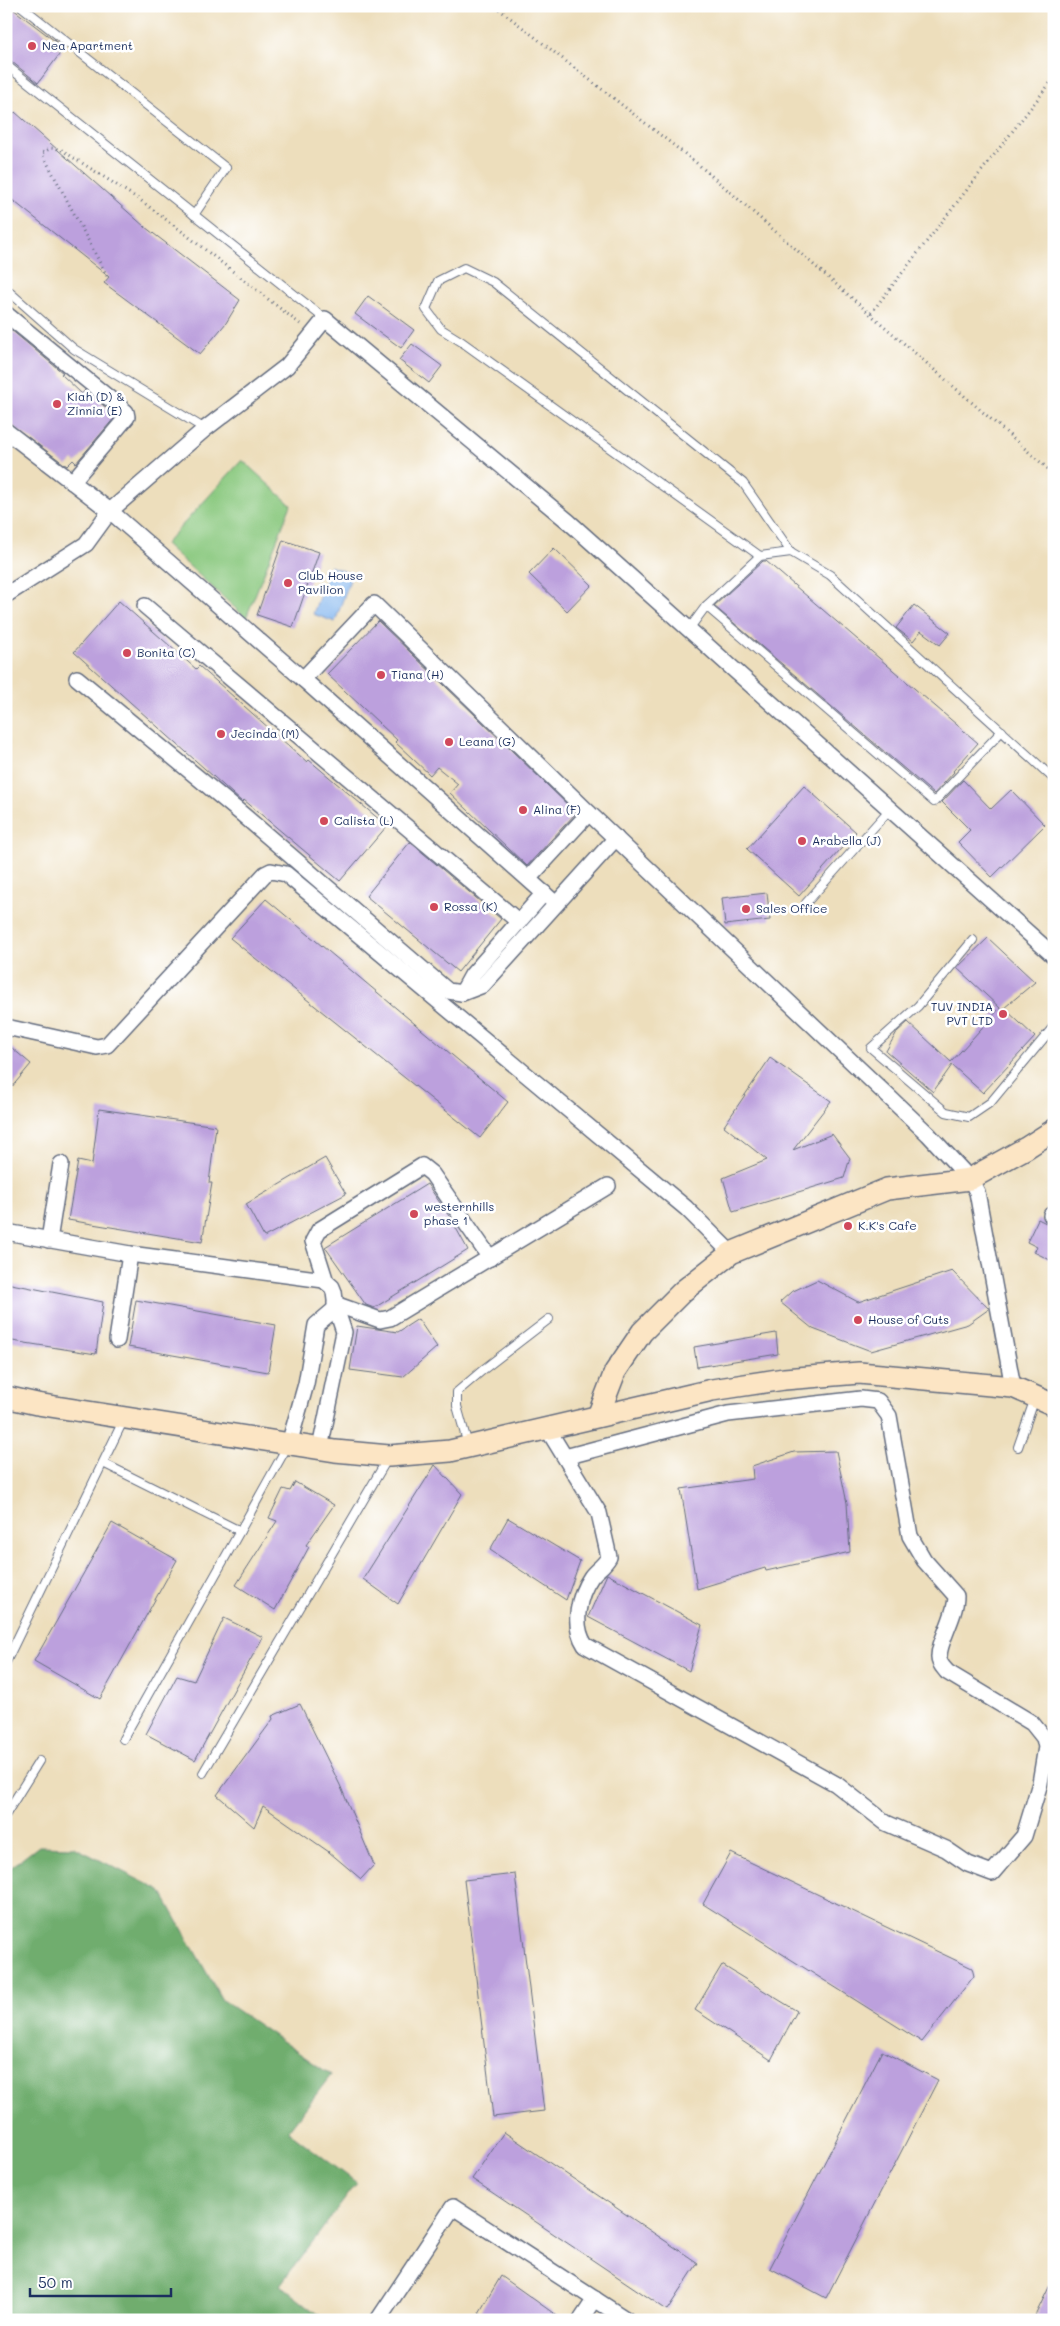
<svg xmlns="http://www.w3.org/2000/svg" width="1060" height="2326" font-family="Mali,sans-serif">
	<rect width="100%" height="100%" fill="#fff"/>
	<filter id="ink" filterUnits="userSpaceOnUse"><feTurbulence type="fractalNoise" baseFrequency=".02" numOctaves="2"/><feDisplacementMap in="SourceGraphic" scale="10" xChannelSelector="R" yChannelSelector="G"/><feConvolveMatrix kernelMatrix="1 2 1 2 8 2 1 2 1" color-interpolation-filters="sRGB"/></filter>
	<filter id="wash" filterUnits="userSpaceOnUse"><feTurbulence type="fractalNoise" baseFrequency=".0096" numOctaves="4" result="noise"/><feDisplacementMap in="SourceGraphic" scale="20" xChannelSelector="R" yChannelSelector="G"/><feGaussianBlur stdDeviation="1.12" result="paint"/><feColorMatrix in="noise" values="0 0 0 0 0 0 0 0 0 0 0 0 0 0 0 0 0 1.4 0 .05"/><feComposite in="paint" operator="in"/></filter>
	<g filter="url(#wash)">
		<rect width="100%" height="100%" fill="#eddebc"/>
		<polygon fill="#8bc980" stroke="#537c6f" points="242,460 291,505 246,618 165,544"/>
		<polygon fill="#70ad6e" stroke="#466e66" points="39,1846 74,1847 161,1891 222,2000 331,2075 288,2131 357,2183 280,2285 325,2320 6,2320 6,1871"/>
		<polygon fill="#80b4ee" stroke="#4e72a6" points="330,566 352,574 335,622 313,614"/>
		<g id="blocks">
			<g fill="#bca0dd">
				<polygon points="6,6 9,6 59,44 57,47 62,51 38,83 6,57"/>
				<polygon points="15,112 145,227 240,300 226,323 200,354 104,283 109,277 6,195 6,122"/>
				<polygon points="368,296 414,330 401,348 355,314"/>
				<polygon points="10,329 63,373 61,374 82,394 85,390 116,416 76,463 73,460 67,466 6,421 6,333"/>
				<polygon points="412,344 442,366 429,383 399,360"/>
				<polygon points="283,540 319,552 293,627 257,615"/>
				<polygon points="554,548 592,585 567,611 529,574"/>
				<polygon points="763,561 766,561 978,743 953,771 954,772 934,794 714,606"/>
				<polygon points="119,601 196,669 199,666 307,762 309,760 387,826 340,881 244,800 242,802 74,652"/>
				<polygon points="914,605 950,633 940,645 921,631 913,641 896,628"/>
				<polygon points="378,621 576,813 527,866 450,793 458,784 437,767 430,775 395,742 397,740 327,674"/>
				<polygon points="963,780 991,809 1011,790 1045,825 992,877 958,842 970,830 942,802"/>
				<polygon points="804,786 856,832 799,896 747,849"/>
				<polygon points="410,842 501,919 458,972 366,896"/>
				<polygon points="767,893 770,920 725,925 722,898"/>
				<polygon points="266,899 508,1102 480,1138 230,938"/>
				<polygon points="988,938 1035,982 1004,1008 1035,1037 983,1093 952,1065 933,1092 886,1051 897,1032 908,1022 951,1062 1000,1008 957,968"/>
				<polygon points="6,1043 31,1064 6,1094"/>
				<polygon points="770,1058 831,1101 793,1150 832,1134 850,1158 844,1178 733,1212 723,1178 767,1160 724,1126"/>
				<polygon points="99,1109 216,1126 209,1183 212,1183 202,1242 68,1220 78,1161 92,1164"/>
				<polygon points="325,1158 346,1194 264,1237 246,1204"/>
				<polygon points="427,1184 451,1219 468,1250 374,1308 366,1305 325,1247"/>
				<polygon points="1038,1219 1054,1227 1054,1262 1034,1252 1037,1247 1027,1242"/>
				<polygon points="952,1271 989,1309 968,1324 871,1351 813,1329 780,1302 791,1292 817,1280 858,1302"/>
				<polygon points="6,1283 103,1302 96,1354 6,1340"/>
				<polygon points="136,1300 276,1325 268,1372 128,1347"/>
				<polygon points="418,1319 437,1347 403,1377 350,1370 357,1326 398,1332"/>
				<polygon points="776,1333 778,1354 697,1367 694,1347"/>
				<polygon points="836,1451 847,1503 850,1552 766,1571 765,1568 697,1589 681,1489 753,1479 752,1466 794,1452"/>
				<polygon points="435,1465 462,1494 398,1604 363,1579"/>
				<polygon points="295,1482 334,1505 306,1545 309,1547 275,1610 236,1585 277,1521 269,1518 283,1489 290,1491"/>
				<polygon points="508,1518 580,1561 566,1600 490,1550"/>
				<polygon points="112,1523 177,1560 100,1699 34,1661"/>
				<polygon points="607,1574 702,1625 689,1671 588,1617"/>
				<polygon points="224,1618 263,1637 195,1760 146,1734 177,1676 194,1681"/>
				<polygon points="300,1704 340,1785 374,1865 361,1879 329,1852 263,1806 254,1827 217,1795 273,1719 272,1716"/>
				<polygon points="731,1853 972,1968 974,1976 922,2042 703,1904"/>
				<polygon points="515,1874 544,2111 493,2117 464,1880"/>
				<polygon points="722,1965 797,2011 771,2060 695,2010"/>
				<polygon points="882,2051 938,2080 826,2298 770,2268"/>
				<polygon points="504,2132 698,2263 667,2310 472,2179"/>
				<polygon points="501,2276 563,2320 487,2320 479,2313"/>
				<polygon points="1054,2277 1054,2320 1033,2320"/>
			</g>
		</g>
	</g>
	<g filter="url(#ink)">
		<use href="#blocks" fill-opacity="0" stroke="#646c7f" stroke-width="1"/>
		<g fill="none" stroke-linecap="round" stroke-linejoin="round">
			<g stroke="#646c7f" stroke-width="10">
				<g id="lane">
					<polyline points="21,6 226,168 194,215"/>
					<polyline points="6,65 325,319"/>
					<polyline points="6,289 74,349 205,429"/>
					<polyline points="760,556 462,342 441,329 426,309 438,281 464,268 493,282 743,483 791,552"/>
					<polyline points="706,606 934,802 1002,731"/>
					<polyline points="689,629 706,606 760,556 791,552 830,575 1054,779"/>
					<polyline points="806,903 890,809"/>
					<polyline points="973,940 918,1006 871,1048 946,1112 969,1117 991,1102 1054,1026"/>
					<polyline points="468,1445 457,1406 457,1392 484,1369 549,1319"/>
					<polyline points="1018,1447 1035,1398"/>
					<polyline points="103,1463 240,1531 123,1739"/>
					<polyline points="240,1531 288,1445"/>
					<polyline points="6,1662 124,1419"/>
					<polyline points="203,1773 388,1458"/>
					<polyline points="6,1814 39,1761"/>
				</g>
			</g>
			<g stroke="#646c7f" stroke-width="18">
				<g id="street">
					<polyline points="6,314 126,412 127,417 72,482"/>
					<polyline points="6,431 110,511 303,679"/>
					<polyline points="6,595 86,544 110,511 205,429 287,366 325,319 569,522 1054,956"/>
					<polyline points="145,606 519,922"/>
					<polyline points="77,678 242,814 448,991 462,993 483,985 616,838"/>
					<polyline points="529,878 589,813"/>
					<polyline points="556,904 303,679 374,604 589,813 928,1134 970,1179 977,1192 1013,1387"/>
					<polyline points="462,993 472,975 544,893"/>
					<polyline points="6,1027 97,1047 107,1045 265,874 271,871 286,874 686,1208 731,1253"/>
					<polyline points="1051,1215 1054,1216"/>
					<polyline points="6,1232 130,1254 324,1280 332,1287 334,1292 336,1308 344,1332 320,1448"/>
					<polyline points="49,1240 61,1164"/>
					<polyline points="326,1282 313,1241 319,1230 422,1166 432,1174 490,1258"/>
					<polyline points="335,1304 380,1320 390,1318 608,1186"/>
					<polyline points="117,1340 130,1254"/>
					<path d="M547 1428 599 1513 609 1557C604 1566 596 1570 591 1577 578 1596 572 1625 585 1645L836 1784 886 1823 946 1849 968 1864 992 1873 1024 1836 1040 1783 1046 1747 1044 1738 1032 1723 947 1672C944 1668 939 1664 939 1658 938 1642 956 1617 956 1596L924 1560 910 1536 889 1416 878 1401 861 1399 728 1414 565 1457"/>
					<polyline points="289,1444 306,1384 316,1325 336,1308"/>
					<polyline points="378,2320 453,2207 627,2320"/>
					<polyline points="581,2320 595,2299"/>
				</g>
			</g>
			<g stroke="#646c7f" stroke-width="24">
				<g id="secondary">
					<polyline points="6,1397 37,1404 335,1451 389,1456 450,1451 712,1390 784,1379 859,1373 1013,1387 1054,1405"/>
					<polyline points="598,1416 615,1372 642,1332 683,1291 731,1253 887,1189 970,1179 1026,1148 1054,1130"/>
				</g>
			</g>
			<g stroke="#646c7f" stroke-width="3" stroke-dasharray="1 4" stroke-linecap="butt">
				<polyline points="495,6 699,165 1054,474"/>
				<polyline points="107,276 42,153 51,148 60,149 140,200 180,230 300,324"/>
				<polyline points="871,313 1054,78"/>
			</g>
			<use href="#lane" stroke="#fff" stroke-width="8"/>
			<use href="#street" stroke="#fff" stroke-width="15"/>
			<use href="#secondary" stroke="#fce5c4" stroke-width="21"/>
		</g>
	</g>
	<g fill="#d1495b" stroke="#fff" stroke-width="2">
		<circle cx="32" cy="46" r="5"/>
		<circle cx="57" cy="404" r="5"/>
		<circle cx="288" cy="583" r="5"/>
		<circle cx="127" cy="653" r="5"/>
		<circle cx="381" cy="675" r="5"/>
		<circle cx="221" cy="734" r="5"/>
		<circle cx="449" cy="742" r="5"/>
		<circle cx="523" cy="810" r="5"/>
		<circle cx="324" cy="821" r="5"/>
		<circle cx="802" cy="841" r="5"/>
		<circle cx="434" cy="907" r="5"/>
		<circle cx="746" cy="909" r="5"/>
		<circle cx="1003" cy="1014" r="5"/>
		<circle cx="414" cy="1214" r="5"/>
		<circle cx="848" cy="1226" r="5"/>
		<circle cx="858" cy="1320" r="5"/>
	</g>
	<g text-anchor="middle" stroke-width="5" stroke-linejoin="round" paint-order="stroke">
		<g font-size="12" fill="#1b2f5e" stroke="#fff" text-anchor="start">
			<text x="42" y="50">Nea Apartment</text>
			<text x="67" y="401">Kiah (D) &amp;<tspan x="67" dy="14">Zinnia (E)</tspan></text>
			<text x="298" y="580">Club House<tspan x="298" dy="14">Pavilion</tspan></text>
			<text x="137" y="657">Bonita (C)</text>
			<text x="391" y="679">Tiana (H)</text>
			<text x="231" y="738">Jecinda (M)</text>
			<text x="459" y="746">Leana (G)</text>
			<text x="533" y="814">Alina (F)</text>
			<text x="334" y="825">Calista (L)</text>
			<text x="812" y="845">Arabella (J)</text>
			<text x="444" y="911">Rossa (K)</text>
			<text x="756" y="913">Sales Office</text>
			<text x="993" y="1011" text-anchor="end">TUV INDIA<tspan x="993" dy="14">PVT LTD</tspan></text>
			<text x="424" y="1211">westernhills<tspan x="424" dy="14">phase 1</tspan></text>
			<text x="858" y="1230">K.K's Cafe</text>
			<text x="868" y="1324">House of Cuts</text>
		</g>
	</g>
	<rect width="1060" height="2326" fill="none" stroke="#fff" stroke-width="25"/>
	<path d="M30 2288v8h141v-8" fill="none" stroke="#1b2f5e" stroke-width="2.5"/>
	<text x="38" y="2288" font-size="15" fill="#1b2f5e" stroke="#ffffff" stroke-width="4" paint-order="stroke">50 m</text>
</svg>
